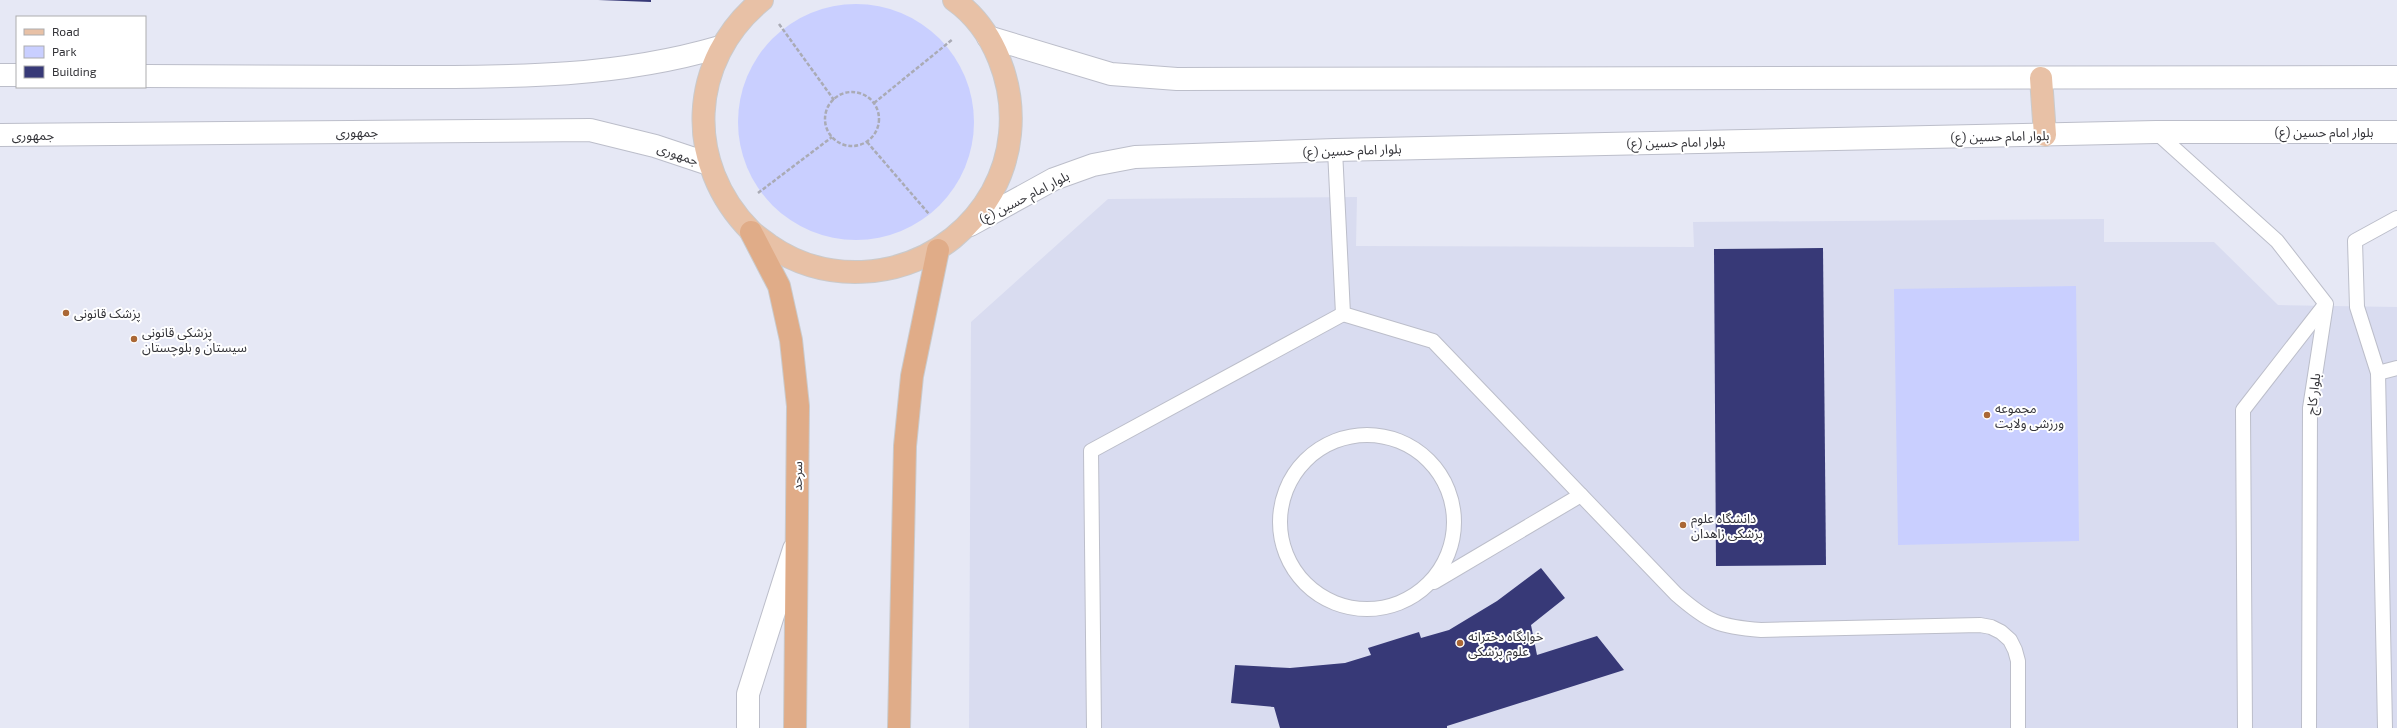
<svg xmlns="http://www.w3.org/2000/svg" width="2397" height="728" font-family="'Exo 2','Noto Sans Arabic',sans-serif">
	<rect width="100%" height="100%" fill="#e6e8f5"/>
	<polygon fill="#d9dcf0" points="1357,197 1356,246 1694,247 1693,222 2104,219 2104,242 2214,242 2278,305 2397,307 2397,728 969,728 971,322 1108,199"/>
	<g fill="#c9cfff">
		<circle cx="856" cy="122" r="118"/>
		<polygon points="2076,286 2079,541 1898,545 1894,289"/>
	</g>
	<g fill="#373977">
		<polygon points="598,0 651,0 651,2"/>
		<polygon points="1823,248 1826,565 1716,566 1714,249"/>
		<polygon points="1541,568 1565,598 1531,625 1537,655 1597,636 1624,670 1447,726 1447,728 1280,728 1274,707 1231,703 1235,665 1290,668 1345,663 1371,655 1368,648 1419,632 1421,638 1449,630 1497,601"/>
	</g>
	<g fill="none" stroke-linecap="round" stroke-linejoin="round">
		<g stroke="#bcbeca" stroke-width="16">
			<g id="service">
				<polyline points="2156,132 2277,241 2326,304 2310,408 2309,728"/>
				<path d="M1335 150 1343 314 1433 341 1676 594C1708 622 1719 627 1761 630L1980 625 1991 627 2001 632 2010 640 2015 650 2018 661V728"/>
				<polyline points="2378,373 2397,368"/>
				<circle cx="1367" cy="522" r="87"/>
				<polyline points="1434,582 1581,495"/>
				<polyline points="1094,728 1091,451 1343,314"/>
				<polyline points="2245,728 2243,410 2324,306"/>
				<polyline points="2385,728 2378,373 2357,307 2355,241 2397,218"/>
			</g>
		</g>
		<g stroke="#bcbeca" stroke-width="24">
			<polyline id="minor" points="748,728 748,694 794,549"/>
		</g>
		<g stroke="#bcbeca" stroke-width="24">
			<g id="secondary">
				<polyline points="988,37 1111,74 1177,79 2397,77"/>
				<polyline points="0,75 17,75"/>
				<path d="M145 76C231 76 317 76 402 77 512 77 614 78 720 47"/>
				<polyline points="0,135 590,130 655,146 709,164"/>
				<polyline points="970,225 1054,179 1093,165 1135,157 1335,150 2156,132 2397,132"/>
			</g>
		</g>
		<g stroke="#cacacb" stroke-width="24">
			<g id="primary">
				<path d="M762 0C688 60 684 164 751 231 756 236 763 240 769 245 825 284 900 280 953 238 985 212 1006 176 1010 134 1015 85 995 29 954 0"/>
				<polyline points="2041,78 2045,135"/>
			</g>
		</g>
		<g stroke="#cacacb" stroke-width="24">
			<g id="trunk">
				<polyline points="751,232 779,286 791,340 798,406 795,728"/>
				<polyline points="899,728 905,446 912,376 938,250"/>
			</g>
		</g>
		<g stroke="#aaabb5" stroke-width="2.5" stroke-dasharray="4 2" stroke-linecap="butt">
			<polyline points="779,24 834,100"/>
			<circle cx="852" cy="119" r="27"/>
			<polyline points="874,103 953,39"/>
			<polyline points="867,142 929,214"/>
			<polyline points="758,193 832,137"/>
		</g>
		<use href="#service" stroke="#fff" stroke-width="14"/>
		<use href="#minor" stroke="#fff" stroke-width="22"/>
		<use href="#secondary" stroke="#fff" stroke-width="22"/>
		<use href="#primary" stroke="#e8c1a6" stroke-width="22"/>
		<use href="#trunk" stroke="#e0ac88" stroke-width="22"/>
	</g>
	<g fill="#aa6735" stroke="#fff" stroke-width="1.5">
		<circle cx="66" cy="313" r="4"/>
		<circle cx="134" cy="339" r="4"/>
		<circle cx="1987" cy="415" r="4"/>
		<circle cx="1683" cy="525" r="4"/>
		<circle cx="1460" cy="643" r="4"/>
	</g>
	<g text-anchor="middle" stroke-width="4" stroke-linejoin="round" paint-order="stroke">
		<g font-size="13" fill="#333338" stroke="#fff">
			<text x="357" y="137">جمهوری</text>
			<text x="2324" y="137">بلوار امام حسین (ع)</text>
			<text x="33" y="140">جمهوری</text>
			<text transform="translate(2000 136) rotate(-1)" y="5">بلوار امام حسین (ع)</text>
			<text transform="translate(1676 142) rotate(-1)" y="5">بلوار امام حسین (ع)</text>
			<text transform="translate(1352 150) rotate(-2)" y="5">بلوار امام حسین (ع)</text>
			<text transform="translate(678 154) rotate(19)" y="5">جمهوری</text>
			<text transform="translate(1024 197) rotate(-27)" y="5">بلوار امام حسین (ع)</text>
			<text transform="translate(2313 394) rotate(-83)" y="5">بلوار کاج</text>
			<text transform="translate(797 476) rotate(-89)" y="5">سرحد</text>
		</g>
		<g font-size="13" fill="#333338" stroke="#fff" text-anchor="start">
			<text x="74" y="318">پزشک قانونی</text>
			<text x="142" y="337">پزشکی قانونی<tspan x="142" dy="15">سیستان و بلوچستان</tspan></text>
			<text x="1995" y="413">مجموعه<tspan x="1995" dy="15">ورزشی ولایت</tspan></text>
			<text x="1691" y="523">دانشگاه علوم<tspan x="1691" dy="15">پزشکی زاهدان</tspan></text>
			<text x="1468" y="641">خوابگاه دخترانه<tspan x="1468" dy="15">علوم پزشکی</tspan></text>
		</g>
	</g>
	<rect x="16" y="16" width="130" height="72" fill="#ffffff" stroke="#adadaf"/>
	<rect x="24" y="29" width="20" height="6" fill="#e8c1a6" stroke="#adadaf"/>
	<text x="52" y="36" font-size="12" fill="#333338">Road</text>
	<rect x="24" y="46" width="20" height="12" fill="#c9cfff" stroke="#adadaf"/>
	<text x="52" y="56" font-size="12" fill="#333338">Park</text>
	<rect x="24" y="66" width="20" height="12" fill="#373977" stroke="#adadaf"/>
	<text x="52" y="76" font-size="12" fill="#333338">Building</text>
</svg>
